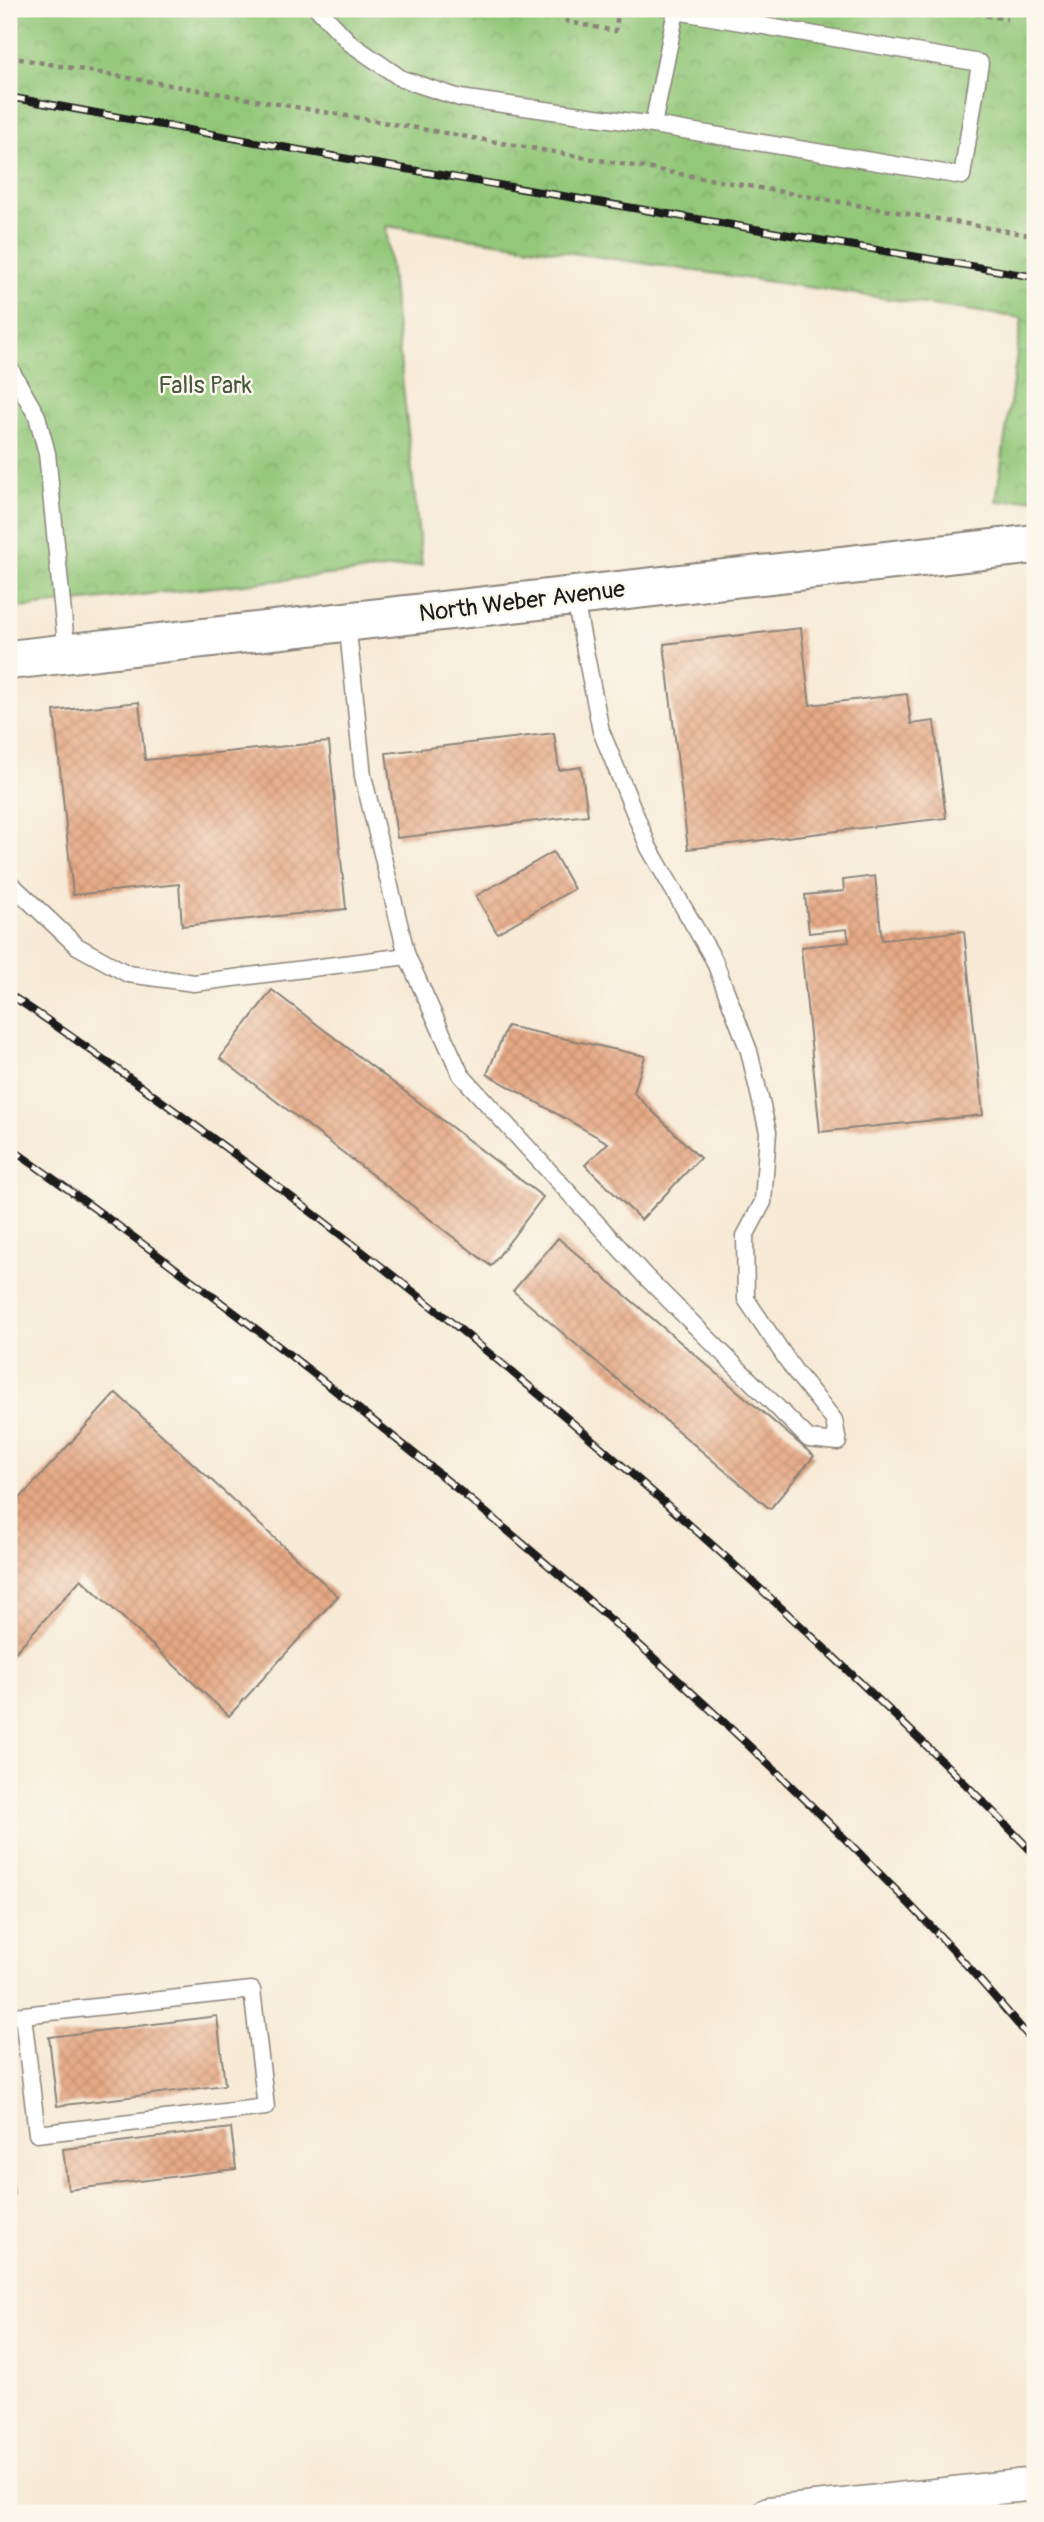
<svg xmlns="http://www.w3.org/2000/svg" width="1044" height="2522" font-family="Pangolin,sans-serif">
	<defs>
		<pattern id="park-crowns" width="20" height="18" patternUnits="userSpaceOnUse" patternTransform="scale(1.75)"><rect width="20" height="18" fill="#93c779"/><path d="M2 6a3 3 0 1 1 6 0M12 15a3 3 0 1 1 6 0" fill="none" stroke="#7eaa68"/></pattern>
		<pattern id="building-cross-hatch" width="8" height="8" patternUnits="userSpaceOnUse" patternTransform="scale(1.75)"><rect width="8" height="8" fill="#e6a985"/><path d="M0 0l8 8M0 8l8-8" fill="none" stroke="#c59172"/></pattern>
	</defs>
	<rect width="100%" height="100%" fill="#fbf7ec"/>
	<filter id="ink" filterUnits="userSpaceOnUse"><feTurbulence type="fractalNoise" baseFrequency=".0143" numOctaves="2"/><feDisplacementMap in="SourceGraphic" scale="14" xChannelSelector="R" yChannelSelector="G"/><feConvolveMatrix kernelMatrix="1 2 1 2 8 2 1 2 1" color-interpolation-filters="sRGB"/></filter>
	<filter id="wash" filterUnits="userSpaceOnUse"><feTurbulence type="fractalNoise" baseFrequency=".00686" numOctaves="4" result="noise"/><feDisplacementMap in="SourceGraphic" scale="28" xChannelSelector="R" yChannelSelector="G"/><feGaussianBlur stdDeviation="1.57" result="paint"/><feColorMatrix in="noise" values="0 0 0 0 0 0 0 0 0 0 0 0 0 0 0 0 0 1.4 0 .05"/><feComposite in="paint" operator="in"/></filter>
	<g filter="url(#wash)">
		<rect width="100%" height="100%" fill="#f7ead6"/>
		<polygon fill="url(#park-crowns)" stroke="#58724a" stroke-width="2" points="9,9 1035,9 1035,498 996,502 1022,318 386,226 422,565 9,609"/>
		<g id="blocks">
			<g fill="url(#building-cross-hatch)">
				<polygon points="801,628 810,705 907,694 911,724 934,721 946,818 688,849 664,644"/>
				<polygon points="139,702 145,760 329,742 346,909 182,926 179,884 73,895 54,711"/>
				<polygon points="554,733 559,770 581,767 588,815 397,838 386,753"/>
				<polygon points="553,852 574,889 497,933 476,896"/>
				<polygon points="875,876 882,940 964,931 983,1115 820,1132 801,947 849,942 847,929 809,933 805,895 844,891 843,880"/>
				<polygon points="272,990 543,1197 491,1266 220,1058"/>
				<polygon points="507,1026 645,1056 634,1093 700,1158 641,1220 585,1165 608,1143 487,1074"/>
				<polygon points="558,1238 814,1456 770,1509 513,1291"/>
				<polygon points="116,1393 338,1596 229,1716 81,1579 9,1659 9,1498 15,1504"/>
				<polygon points="217,2016 225,2085 57,2106 49,2037"/>
				<polygon points="231,2128 236,2169 68,2190 63,2149"/>
				<polygon points="9,2164 11,2164 14,2197 9,2197"/>
			</g>
		</g>
	</g>
	<g filter="url(#ink)">
		<use href="#blocks" fill-opacity="0" stroke="#8a8379" stroke-width="2"/>
		<g fill="none" stroke-linecap="round" stroke-linejoin="round">
			<g stroke="#8a8379" stroke-width="19">
				<g id="service">
					<polyline points="318,9 350,43 402,79 460,98 653,125 962,176 980,63 676,11 653,125"/>
					<polyline points="9,367 37,416 47,453 67,654"/>
					<polyline points="347,621 363,776 407,956 461,1075 646,1277 809,1439 838,1442 834,1420 794,1370 746,1299 745,1236 763,1202 768,1132 749,1051 714,960 649,848 601,731 574,595"/>
					<polyline points="9,882 77,946 128,974 194,983 407,956"/>
					<polyline points="9,2016 23,2015 252,1990 266,2107 37,2134 23,2015"/>
				</g>
			</g>
			<g stroke="#8a8379" stroke-width="35">
				<polyline id="minor" points="769,2513 1035,2484"/>
			</g>
			<g stroke="#8a8379" stroke-width="42">
				<polyline id="tertiary" points="9,660 1035,544"/>
			</g>
			<g stroke="#8a8379" stroke-width="4.5" stroke-dasharray="5 5" stroke-linecap="butt">
				<polyline points="548,9 569,22 615,31 619,9"/>
				<polyline points="946,9 1007,19"/>
				<polyline points="9,57 1035,236"/>
			</g>
			<use href="#service" stroke="#fff" stroke-width="16"/>
			<use href="#minor" stroke="#fff" stroke-width="32"/>
			<use href="#tertiary" stroke="#fff" stroke-width="38"/>
			<g stroke="#1c1c1c" stroke-width="8">
				<g id="rail">
					<polyline points="9,97 365,162 1035,277"/>
					<path d="M9 994C89 1047 167 1105 245 1162 440 1307 626 1463 804 1629 882 1703 961 1777 1035 1855"/>
					<path d="M9 1147C341 1383 659 1640 940 1936 973 1971 1004 2008 1035 2044"/>
				</g>
			</g>
			<use href="#rail" stroke="#fbf7ec" stroke-width="5" stroke-dasharray="16" stroke-linecap="butt"/>
		</g>
	</g>
	<g text-anchor="middle" stroke-width="5" stroke-linejoin="round" paint-order="stroke">
		<g font-size="24" fill="#46583d" stroke="#fbf7ec">
			<text x="205" y="393">Falls Park</text>
		</g>
		<g font-size="24" fill="#1c1c1c" stroke="#fbf7ec">
			<text transform="translate(522 601) rotate(-7)" y="8">North Weber Avenue</text>
		</g>
	</g>
	<rect width="1044" height="2522" fill="none" stroke="#fbf7ec" stroke-width="35"/>
</svg>
